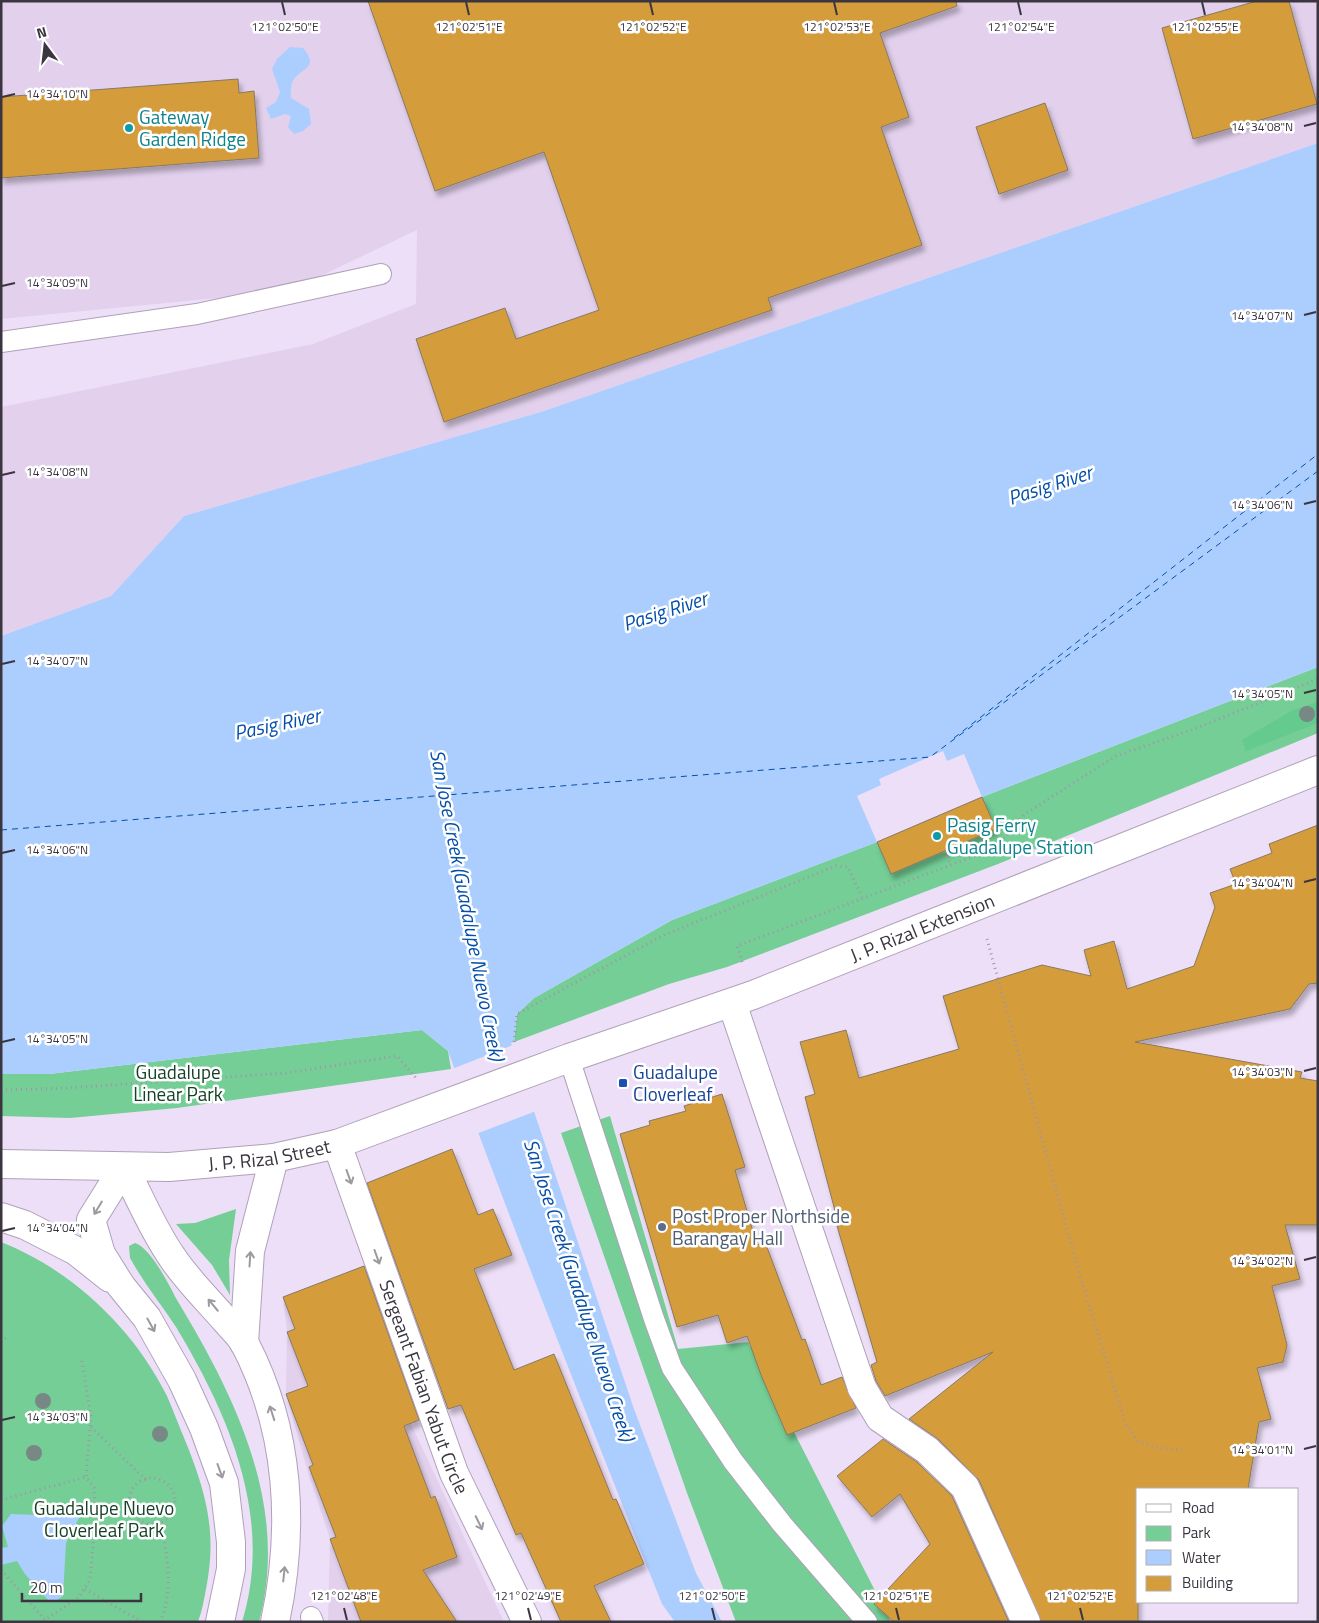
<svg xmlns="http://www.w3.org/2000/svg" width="1319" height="1623" font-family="'Titillium Web',sans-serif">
	<defs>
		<filter id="shadow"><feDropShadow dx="3" dy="5.5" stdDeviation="2.5" flood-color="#0004"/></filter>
	</defs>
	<rect width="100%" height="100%" fill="#eedff8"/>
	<g fill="#e2d0ed">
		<polygon points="1,1 1318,1 1318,143 541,412 184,516 111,596 1,636 1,407 313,344 416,304 417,230 289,291 1,319"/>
		<polygon points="341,1275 504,1622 328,1622 330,1539 306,1466 286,1394 287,1332 283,1297"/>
	</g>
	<g fill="#74ce96">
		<polygon points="1318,667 1318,733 998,864 727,967 669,984 514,1042 517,1014 534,998 672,920 877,842 982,797"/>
		<polygon points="422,1030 448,1051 451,1069 177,1108 70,1118 1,1116 1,1074 49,1074"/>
		<polygon points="610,1116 678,1349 748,1342 891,1622 736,1622 687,1493 561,1133"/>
		<polygon points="236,1209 229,1260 230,1295 212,1265 176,1224 195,1223"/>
		<path d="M1 1242C72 1270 133 1328 167 1396 174 1412 180 1429 187 1445 207 1496 217 1534 206 1589 204 1600 202 1611 198 1622H1Z"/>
		<path d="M135 1243C151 1248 169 1285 177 1300 235 1396 290 1506 259 1622H242C274 1518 229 1415 176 1327 161 1304 143 1282 130 1258L129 1246Z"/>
	</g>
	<polygon fill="#65ca8e" points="1318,702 1318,723 1246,751 1242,740 1293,710"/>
	<g fill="#acceff">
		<path d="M290 47 303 48C319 67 304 67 294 79 290 84 291 92 291 98L309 109 311 124 303 131 294 134 288 127 291 116 285 114 271 119 266 108 276 102 280 92 272 69 277 59Z"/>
		<path d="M1318 143V667L982 797 877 842 672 920 534 998 517 1014 514 1042 511 1043 634 1409 696 1573 722 1622H675L662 1604C589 1421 516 1237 448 1051L422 1030 49 1074H1V636L111 596 184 516 541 412Z"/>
		<polygon points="61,1509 79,1518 66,1543 63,1596 57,1600 49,1601 25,1574 17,1561 1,1565 1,1548 8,1547 2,1526 11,1514 36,1515"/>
	</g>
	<g fill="#eedff8">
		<polygon points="943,751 947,761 964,754 982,797 877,842 857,796 881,785 879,779"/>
		<polygon points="513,1045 536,1111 476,1134 452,1069"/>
	</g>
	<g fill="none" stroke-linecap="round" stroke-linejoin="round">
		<g stroke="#034fa9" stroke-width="1" stroke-dasharray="6 5" stroke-linecap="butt">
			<polyline points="954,738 1318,454"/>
			<polyline points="1,830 930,757 1318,471"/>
		</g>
	</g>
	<g fill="#d49c3a" stroke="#877963" filter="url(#shadow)">
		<polygon points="368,1 956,1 957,6 880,33 909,117 881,127 922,245 768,298 772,310 444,422 416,339 505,308 516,339 599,310 544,152 435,191"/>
		<polygon points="1257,1 1289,1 1317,104 1193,139 1162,28"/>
		<polygon points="238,79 239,93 254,91 259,158 1,178 1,97"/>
		<polygon points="1045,103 1068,170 999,194 976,127"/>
		<polygon points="982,797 996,829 891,874 877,842"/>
		<polygon points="1318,825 1318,983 1309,984 1290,1009 1135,1042 1302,1072 1300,1078 1318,1081 1318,1225 1285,1225 1300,1279 1272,1286 1287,1345 1283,1362 1257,1368 1271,1419 1259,1422 1248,1489 1138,1489 1138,1622 1041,1622 979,1480 938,1439 909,1419 993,1352 885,1396 876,1381 871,1365 877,1362 837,1226 839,1226 805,1097 815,1094 800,1042 846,1030 859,1078 959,1049 943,996 1042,965 1091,976 1084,950 1114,941 1127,989 1194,966 1215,907 1210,893 1236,884 1230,869 1272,853 1269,844"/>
		<polygon points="722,1094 745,1167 735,1170 757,1245 765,1242 802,1340 805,1339 821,1385 842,1377 856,1408 787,1435 761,1375 747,1336 727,1343 718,1315 677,1327 620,1134 650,1125 649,1121 686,1111 684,1106"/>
		<polygon points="452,1149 478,1215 493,1209 512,1255 474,1269 514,1370 554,1354 613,1500 616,1499 644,1564 594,1586 611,1622 561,1622 521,1533 516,1535 461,1405 448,1409 367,1183"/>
		<polygon points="364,1266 419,1420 404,1426 431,1498 435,1496 457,1557 423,1570 457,1622 361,1622 330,1539 336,1537 309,1467 313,1465 286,1394 308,1386 287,1332 295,1329 283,1297"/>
		<polygon points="883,1439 917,1462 952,1496 1009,1622 894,1622 874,1604 930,1544 900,1494 872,1517 837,1476"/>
	</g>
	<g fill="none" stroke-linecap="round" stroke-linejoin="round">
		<g stroke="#afa1b8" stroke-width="22">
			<g id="service">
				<polyline points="1,342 197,314 381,274"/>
				<polyline points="569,1058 654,1319 672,1368 733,1461 782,1524 867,1622"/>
				<polyline points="311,1617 313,1622"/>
			</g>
		</g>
		<g stroke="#afa1b8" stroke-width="30">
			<polyline id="pedestrian" points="862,1388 880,1418 927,1450 965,1487 1026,1622"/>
		</g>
		<g stroke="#afa1b8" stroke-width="30">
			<polyline id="minor" points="732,1003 862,1388"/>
		</g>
		<g stroke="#afa1b8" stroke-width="30">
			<g id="tertiary">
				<path id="s1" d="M337 1144 454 1473 527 1622"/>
			</g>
		</g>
		<g stroke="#afa1b8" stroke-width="30">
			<g id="secondary">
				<path id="s2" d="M1 1164 169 1167 274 1158 337 1144 569 1058 753 995 1318 770"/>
			</g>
		</g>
		<g stroke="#afa1b8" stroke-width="30">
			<g id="trunk">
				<path d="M124 1167C139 1196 153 1230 172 1257 187 1280 208 1300 226 1321 232 1328 241 1336 245 1344 290 1431 295 1528 275 1622"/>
				<polyline points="124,1167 91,1220 101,1254 121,1286 147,1318 182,1380 204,1428 224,1483 231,1542 231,1569 220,1622"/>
				<polyline points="1,1217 25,1225 76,1251 110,1278"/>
				<polyline points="244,1343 250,1251 274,1158"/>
			</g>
		</g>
		<g stroke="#a095a8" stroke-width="3" stroke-dasharray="1 4" stroke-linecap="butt">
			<polyline points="944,852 951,865"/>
			<polyline points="987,939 1076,1262 1126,1425 1138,1441 1158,1448 1182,1450"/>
			<polyline points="742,962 737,946 977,855 999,844 1025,814 1116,756 1189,731 1318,679"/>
			<polyline points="514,1042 517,1014 664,935 836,866 848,867 862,897"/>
			<polyline points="1,1090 68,1088 286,1073 397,1056 416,1078"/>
			<polyline points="1,1342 8,1336"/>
			<polyline points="91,1427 146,1480"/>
			<circle cx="152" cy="1501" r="23"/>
			<polyline points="1,1500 86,1477"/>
			<polyline points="1,1570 45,1620 79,1597 90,1580 96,1514 94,1488 86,1477 91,1416 81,1357"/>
			<polyline points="85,1589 142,1622"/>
			<path d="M160 1622C174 1590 167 1555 161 1522"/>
		</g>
		<use href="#service" stroke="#fff" stroke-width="20"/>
		<use href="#pedestrian" stroke="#fff" stroke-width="28"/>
		<use href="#minor" stroke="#fff" stroke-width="28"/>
		<use href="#tertiary" stroke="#fff" stroke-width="28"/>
		<use href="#secondary" stroke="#fff" stroke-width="28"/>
		<use href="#trunk" stroke="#fff" stroke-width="28"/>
	</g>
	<g fill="#778885">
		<circle cx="1307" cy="714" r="8"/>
		<circle cx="43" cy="1401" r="8"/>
		<circle cx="160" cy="1434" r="8"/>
		<circle cx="34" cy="1453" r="8"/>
	</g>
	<defs><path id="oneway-shaft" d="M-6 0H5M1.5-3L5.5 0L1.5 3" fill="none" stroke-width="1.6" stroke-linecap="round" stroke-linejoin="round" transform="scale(1.25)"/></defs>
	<g stroke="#9d9a9f">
		<use href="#oneway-shaft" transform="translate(349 1177) rotate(70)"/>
		<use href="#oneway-shaft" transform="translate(98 1208) rotate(121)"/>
		<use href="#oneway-shaft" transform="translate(377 1257) rotate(70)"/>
		<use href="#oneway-shaft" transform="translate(250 1259) rotate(-86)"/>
		<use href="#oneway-shaft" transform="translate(213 1305) rotate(-130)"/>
		<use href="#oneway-shaft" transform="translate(151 1325) rotate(61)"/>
		<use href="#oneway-shaft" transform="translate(272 1413) rotate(-108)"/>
		<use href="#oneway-shaft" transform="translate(220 1471) rotate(70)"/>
		<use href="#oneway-shaft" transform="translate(479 1523) rotate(64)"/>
		<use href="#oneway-shaft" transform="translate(284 1574) rotate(-84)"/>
	</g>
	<path fill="none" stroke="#3b353f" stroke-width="2" d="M282 2 285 15M466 2 469 15M650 2 653 15M834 2 837 15M1018 2 1021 15M1202 2 1205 15M2 97 15 94M1304 126 1316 123M2 286 15 283M1304 315 1316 312M2 475 15 472M1304 504 1316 501M2 664 15 661M1304 693 1316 690M2 853 15 850M1304 882 1316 879M2 1042 15 1039M1304 1071 1316 1068M2 1231 15 1228M1304 1260 1316 1257M2 1420 15 1417M1304 1449 1316 1446M344 1608 347 1620M528 1608 531 1620M712 1608 715 1620M896 1608 899 1620M1080 1608 1083 1620"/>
	<g fill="#0f9aa8" stroke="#fff" stroke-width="2">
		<circle cx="129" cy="128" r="5"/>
		<circle cx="937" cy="836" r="5"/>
	</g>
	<rect fill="#1a4fb4" stroke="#fff" stroke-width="2" x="618" y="1078" width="10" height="10" rx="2.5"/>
	<circle fill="#5c6f8a" stroke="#fff" stroke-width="2" cx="662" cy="1227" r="5"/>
	<g text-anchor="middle" stroke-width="5" stroke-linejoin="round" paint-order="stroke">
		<g font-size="19" fill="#0d838f" stroke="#fff" text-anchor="start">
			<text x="139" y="124">Gateway<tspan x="139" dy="22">Garden Ridge</tspan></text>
			<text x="947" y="832">Pasig Ferry<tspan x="947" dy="22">Guadalupe Station</tspan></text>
		</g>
		<g font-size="19" fill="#3b353f" stroke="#fff">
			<text dy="7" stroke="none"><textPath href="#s2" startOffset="962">J. P. Rizal Extension</textPath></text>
			<text dy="7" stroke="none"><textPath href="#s2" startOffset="269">J. P. Rizal Street</textPath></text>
			<text dy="7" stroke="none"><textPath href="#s1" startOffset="258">Sergeant Fabian Yabut Circle</textPath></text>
		</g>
		<g font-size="19" fill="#154027" stroke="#fff">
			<text x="178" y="1079">Guadalupe<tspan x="178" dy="22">Linear Park</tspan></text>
			<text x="104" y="1515">Guadalupe Nuevo<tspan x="104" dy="22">Cloverleaf Park</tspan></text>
		</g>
		<g font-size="19" fill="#164399" stroke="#fff" text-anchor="start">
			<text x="633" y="1079">Guadalupe<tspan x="633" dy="22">Cloverleaf</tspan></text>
		</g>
		<g font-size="19" fill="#4e5e75" stroke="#fff" text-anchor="start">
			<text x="672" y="1223">Post Proper Northside<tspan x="672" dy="22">Barangay Hall</tspan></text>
		</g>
		<g font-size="20" font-style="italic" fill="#034fa9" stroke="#fff">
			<text transform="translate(1050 485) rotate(-18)" y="7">Pasig River</text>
			<text transform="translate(665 611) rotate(-18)" y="7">Pasig River</text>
			<text transform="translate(277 724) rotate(-12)" y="7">Pasig River</text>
			<text transform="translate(467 905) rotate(79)" y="7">San Jose Creek (Guadalupe Nuevo Creek)</text>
			<text transform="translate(579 1290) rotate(72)" y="7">San Jose Creek (Guadalupe Nuevo Creek)</text>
		</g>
	</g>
	<g font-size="12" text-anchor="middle" fill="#3b353f" stroke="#fff" stroke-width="5" stroke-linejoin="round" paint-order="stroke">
		<text x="285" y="31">121°02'50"E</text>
		<text x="469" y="31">121°02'51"E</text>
		<text x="653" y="31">121°02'52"E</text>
		<text x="837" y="31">121°02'53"E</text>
		<text x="1021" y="31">121°02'54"E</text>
		<text x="1205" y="31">121°02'55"E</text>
		<text x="57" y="98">14°34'10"N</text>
		<text x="1262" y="131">14°34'08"N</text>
		<text x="57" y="287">14°34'09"N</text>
		<text x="1262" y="320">14°34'07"N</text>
		<text x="57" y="476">14°34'08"N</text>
		<text x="1262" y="509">14°34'06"N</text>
		<text x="57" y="665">14°34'07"N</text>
		<text x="1262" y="698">14°34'05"N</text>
		<text x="57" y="854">14°34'06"N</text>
		<text x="1262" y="887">14°34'04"N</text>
		<text x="57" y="1043">14°34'05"N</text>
		<text x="1262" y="1076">14°34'03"N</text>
		<text x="57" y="1232">14°34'04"N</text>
		<text x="1262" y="1265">14°34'02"N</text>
		<text x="57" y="1421">14°34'03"N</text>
		<text x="1262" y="1454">14°34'01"N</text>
		<text x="344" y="1600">121°02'48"E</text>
		<text x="528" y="1600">121°02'49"E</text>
		<text x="712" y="1600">121°02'50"E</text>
		<text x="896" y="1600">121°02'51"E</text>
		<text x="1080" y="1600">121°02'52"E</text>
	</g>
	<rect width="1319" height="1623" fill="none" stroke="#3b353f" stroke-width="5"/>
	<rect x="1136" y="1488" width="162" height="115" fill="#ffffff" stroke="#b1aeb2"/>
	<rect x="1146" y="1504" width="25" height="8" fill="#ffffff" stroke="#b1aeb2"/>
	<text x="1182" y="1513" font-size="15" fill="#3b353f">Road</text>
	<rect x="1146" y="1526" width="25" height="15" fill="#74ce96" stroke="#b1aeb2"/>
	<text x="1182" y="1538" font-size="15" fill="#3b353f">Park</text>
	<rect x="1146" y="1550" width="25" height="15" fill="#acceff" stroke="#b1aeb2"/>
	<text x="1182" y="1563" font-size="15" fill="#3b353f">Water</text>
	<rect x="1146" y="1576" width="25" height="15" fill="#d49c3a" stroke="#b1aeb2"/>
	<text x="1182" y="1588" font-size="15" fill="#3b353f">Building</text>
	<g transform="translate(45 45) rotate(345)" stroke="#ffffff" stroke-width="4" paint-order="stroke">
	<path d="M0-4L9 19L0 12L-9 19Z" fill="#3b353f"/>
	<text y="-8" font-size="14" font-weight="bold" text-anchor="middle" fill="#3b353f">N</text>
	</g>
	<path d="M22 1593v8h119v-8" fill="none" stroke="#3b353f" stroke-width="2.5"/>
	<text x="30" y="1593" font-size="15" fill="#3b353f" stroke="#ffffff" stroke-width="4" paint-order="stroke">20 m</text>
</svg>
